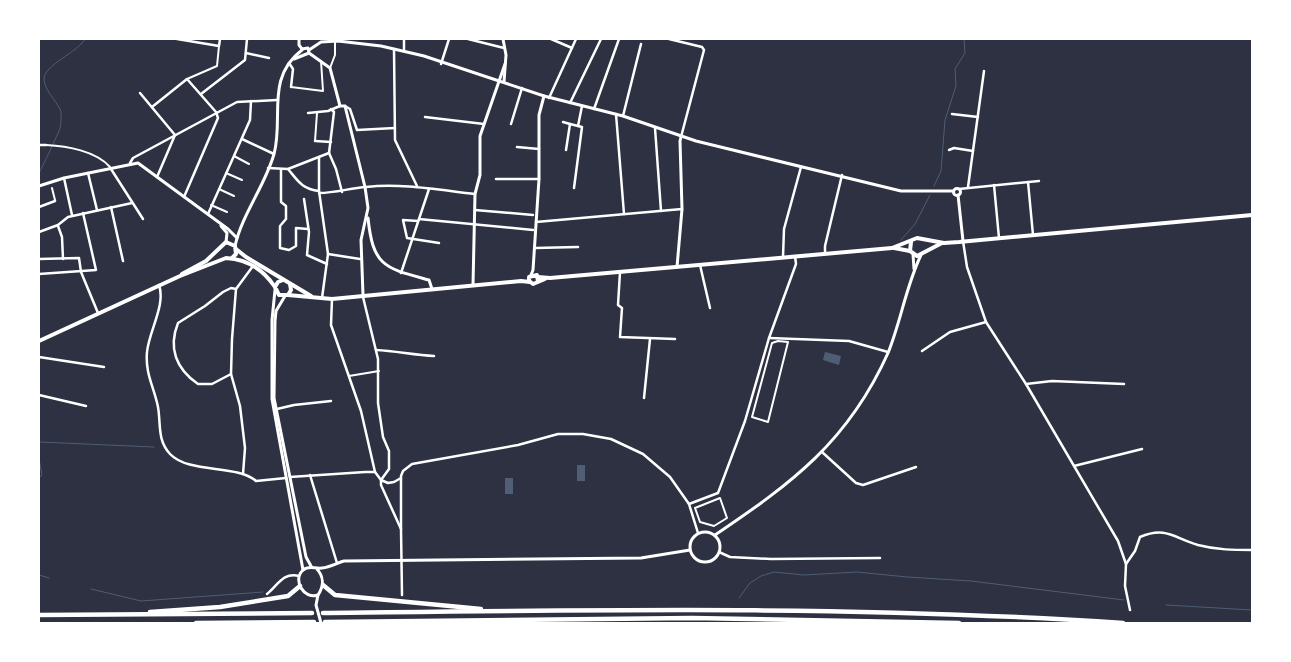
<svg xmlns="http://www.w3.org/2000/svg" width="1291" height="662" font-family="'Open Sans',sans-serif">
	<rect width="100%" height="100%" fill="#2d3142"/>
	<g fill="#4f5d75">
		<polygon points="825,352 841,356 839,365 823,360"/>
		<rect x="577" y="465" width="8" height="16"/>
		<rect x="505" y="478" width="8" height="16"/>
	</g>
	<g fill="none" stroke-linecap="round" stroke-linejoin="round">
		<g stroke="#4f5d75" stroke-width="1">
			<path d="M39 173C41 170 59 132 60 128 61 123 62 113 60 109 56 101 43 88 44 78 46 64 77 53 85 39"/>
			<polyline points="934,186 941,171 945,120 956,86 955,69 965,53 964,39"/>
			<polyline points="901,240 915,224 930,195"/>
			<polyline points="39,442 154,447"/>
			<polyline points="39,459 42,475 39,478"/>
			<polyline points="39,575 49,578"/>
			<polyline points="91,589 141,601 263,592"/>
			<polyline points="739,598 750,583 761,576 774,572 804,575 857,572 907,577 971,581 1124,600"/>
			<polyline points="1166,605 1252,610"/>
		</g>
		<g stroke="#fff" stroke-width="2">
			<polyline points="330,68 335,55 335,41"/>
			<polyline points="187,79 217,66 219,46"/>
			<polyline points="291,87 323,91 321,61"/>
			<polyline points="315,141 317,113"/>
			<path d="M46 145C67 146 96 151 110 167"/>
			<polyline points="234,156 249,164"/>
			<polyline points="226,173 242,180"/>
			<polyline points="52,188 55,200"/>
			<polyline points="219,189 234,196"/>
			<polyline points="211,205 227,212"/>
			<polygon points="778,341 788,342 768,422 752,417 772,343"/>
			<polyline points="349,376 379,371"/>
			<polygon points="720,498 727,518 714,526 700,522 695,508"/>
		</g>
		<g stroke="#fff" stroke-width="2.5">
			<polyline points="177,39 219,46 220,39"/>
			<polyline points="404,39 404,51"/>
			<polyline points="468,39 504,48"/>
			<polyline points="551,39 572,48"/>
			<polyline points="669,39 702,47 704,50 681,137"/>
			<polyline points="394,49 395,140 417,186"/>
			<polyline points="246,53 269,58"/>
			<polyline points="289,63 293,69 291,87"/>
			<polyline points="441,64 449,39"/>
			<polyline points="140,93 175,135"/>
			<polyline points="201,94 245,60 247,39"/>
			<polyline points="549,98 576,39"/>
			<polyline points="570,103 601,39"/>
			<polyline points="345,106 350,109 357,130 395,128"/>
			<polyline points="152,107 187,79 216,112 218,118 184,197"/>
			<polyline points="594,109 619,39"/>
			<polyline points="308,113 328,111 340,106"/>
			<polyline points="616,114 624,214"/>
			<polyline points="952,114 978,117"/>
			<polyline points="623,116 641,44"/>
			<polyline points="425,117 484,124"/>
			<polyline points="563,122 570,124"/>
			<polyline points="511,124 522,88"/>
			<polyline points="578,126 582,106"/>
			<polyline points="655,128 661,211"/>
			<polyline points="242,139 274,154"/>
			<polyline points="315,141 331,142"/>
			<polyline points="39,145 46,145"/>
			<polyline points="517,147 539,149"/>
			<polyline points="566,150 570,124 582,127 574,188"/>
			<polyline points="949,150 954,148 973,151"/>
			<polyline points="329,153 334,112 331,109"/>
			<polyline points="329,153 336,169 342,192"/>
			<polyline points="319,157 319,191 328,254 322,298"/>
			<polyline points="130,163 133,158 237,102 277,100"/>
			<polyline points="268,168 288,169 329,153"/>
			<polyline points="111,169 143,219"/>
			<path d="M288 169C298 181 302 189 319 191"/>
			<polyline points="281,170 281,202 286,206 286,219 280,226 280,248 289,250 296,246 296,228 308,229"/>
			<polyline points="88,173 97,210"/>
			<polyline points="157,177 175,135"/>
			<polyline points="64,178 72,215"/>
			<polyline points="496,179 539,179"/>
			<polyline points="1028,182 1033,235"/>
			<polyline points="994,185 999,238"/>
			<polyline points="968,187 984,71"/>
			<polyline points="959,189 1039,181"/>
			<path d="M319 193C336 193 350 188 366 187 402 183 439 190 475 194"/>
			<polyline points="304,199 309,232 307,255 327,264"/>
			<polyline points="39,207 55,201"/>
			<polyline points="111,207 123,261"/>
			<polyline points="475,210 533,215"/>
			<polyline points="208,214 250,120 251,101"/>
			<polyline points="419,219 533,230"/>
			<polyline points="418,221 403,220 407,238 439,243"/>
			<polyline points="536,222 682,209"/>
			<polyline points="58,226 62,237 63,259"/>
			<polyline points="39,232 58,225 68,217 132,203"/>
			<polyline points="963,241 967,267 986,322 1026,384 1118,541 1126,564 1125,586 1130,610"/>
			<polyline points="535,248 578,247"/>
			<polyline points="825,253 825,246 842,175"/>
			<polyline points="328,254 360,259"/>
			<polyline points="783,257 784,229 801,167"/>
			<polyline points="39,259 79,258 81,272 98,313"/>
			<polyline points="700,265 710,308"/>
			<polyline points="620,272 618,305 622,308 620,337 675,339"/>
			<polyline points="401,273 429,189"/>
			<polyline points="39,274 96,270 83,213"/>
			<path d="M159 285C166 305 149 331 147 352 145 374 154 387 158 407 161 424 157 440 170 454 189 474 237 464 256 481L286 478"/>
			<polyline points="363,297 378,359 378,403 383,437 389,451 389,469 381,480 381,485 401,529 402,595"/>
			<polyline points="332,299 331,325 361,411 375,472"/>
			<polyline points="769,338 849,341 888,352"/>
			<path d="M376 350C396 351 414 355 434 356"/>
			<polyline points="922,351 950,332 986,322"/>
			<polyline points="39,357 104,367"/>
			<path d="M231 374 212 384H198C176 369 168 348 178 323L205 306 223 292 231 288 236 289"/>
			<polyline points="1026,384 1052,381 1124,384"/>
			<polyline points="39,395 86,406"/>
			<polyline points="644,398 650,339"/>
			<polyline points="277,409 294,405 331,401"/>
			<polyline points="822,452 856,483 863,485 916,467"/>
			<polyline points="1074,466 1142,449"/>
			<polyline points="243,474 245,448 240,406 231,374 232,339 236,289 253,266"/>
			<polyline points="310,475 337,563"/>
			<polyline points="290,477 365,472 375,472 381,480 388,483"/>
			<polyline points="388,483 394,482 401,478"/>
			<polyline points="689,504 718,493 745,421 769,338 796,264 795,256"/>
			<polyline points="401,529 401,476 403,471 412,464 518,445 558,434 583,434 611,439 643,454 670,477 689,504 698,533"/>
			<polyline points="719,552 730,557 771,559 880,558"/>
			<path d="M1126 564 1135 551 1140 537C1166 526 1174 538 1198 545 1217 550 1234 550 1252 550"/>
			<path d="M267 594C278 585 283 572 299 576"/>
		</g>
		<g stroke="#fff" stroke-width="3">
			<polyline points="299,39 299,45 302,49"/>
			<polyline points="503,39 506,55 504,82"/>
			<polyline points="302,49 308,48 309,53 330,68 340,106 345,106 365,187 368,208 361,240 363,295"/>
			<polyline points="309,50 321,42 338,41 381,46 424,56 544,96 623,116 696,141 901,191 953,191"/>
			<polyline points="294,59 309,53"/>
			<polyline points="39,186 64,178 138,163 228,229 237,238"/>
			<circle cx="957" cy="192" r="3.5"/>
			<polyline points="958,195 963,241"/>
			<path d="M368 218C373 267 385 268 429 280L432 289"/>
			<polyline points="221,226 227,233 226,242"/>
			<path d="M235 246C242 214 265 186 274 154 284 118 265 78 302 50"/>
			<polyline points="913,254 914,269"/>
			<polyline points="677,267 682,209 680,141 681,137"/>
			<polyline points="531,275 533,270 539,179 539,115 544,96"/>
			<polyline points="473,285 475,194 480,175 480,136 505,64"/>
			<polyline points="275,290 272,320 272,399 303,570"/>
			<polyline points="285,296 276,311 275,321 274,398 306,557 311,566"/>
			<circle cx="705" cy="547" r="15"/>
			<path d="M715 535C792 483 848 442 888 353 901 321 906 286 921 255"/>
			<path d="M316 568C324 576 324 586 318 595 304 600 292 580 303 570 309 565 315 569 322 568 330 567 337 563 344 561L641 558 690 550"/>
			<polyline points="318,595 316,605 321,623"/>
		</g>
		<g stroke="#fff" stroke-width="4">
			<polyline points="911,242 910,251 917,256 942,243"/>
			<polyline points="894,248 910,251"/>
			<polyline points="236,249 246,257 311,296"/>
			<polyline points="182,274 206,261 226,242 235,246 236,254 232,258"/>
			<polyline points="538,277 550,278 892,248 917,238 944,243 959,242 1252,215"/>
			<polyline points="283,280 278,282 275,287 279,295 288,295 291,290 290,284"/>
			<polyline points="538,282 537,275 529,277 529,281 533,284 545,279"/>
			<polyline points="288,295 332,299 521,281 530,282"/>
			<path d="M39 341 180 276 226 258C246 259 263 269 275 287"/>
		</g>
		<g stroke="#fff" stroke-width="4.5">
			<polyline points="323,585 335,595 481,609"/>
			<polyline points="150,612 220,607 288,596 300,586"/>
			<path d="M323 613C590 610 856 605 1123 623"/>
			<polyline points="39,615 312,613"/>
			<polyline points="325,622 692,618 959,623"/>
			<polyline points="196,623 314,622"/>
		</g>
	</g>
	<rect width="1291" height="662" fill="none" stroke="#ffffff" stroke-width="80"/>
</svg>
